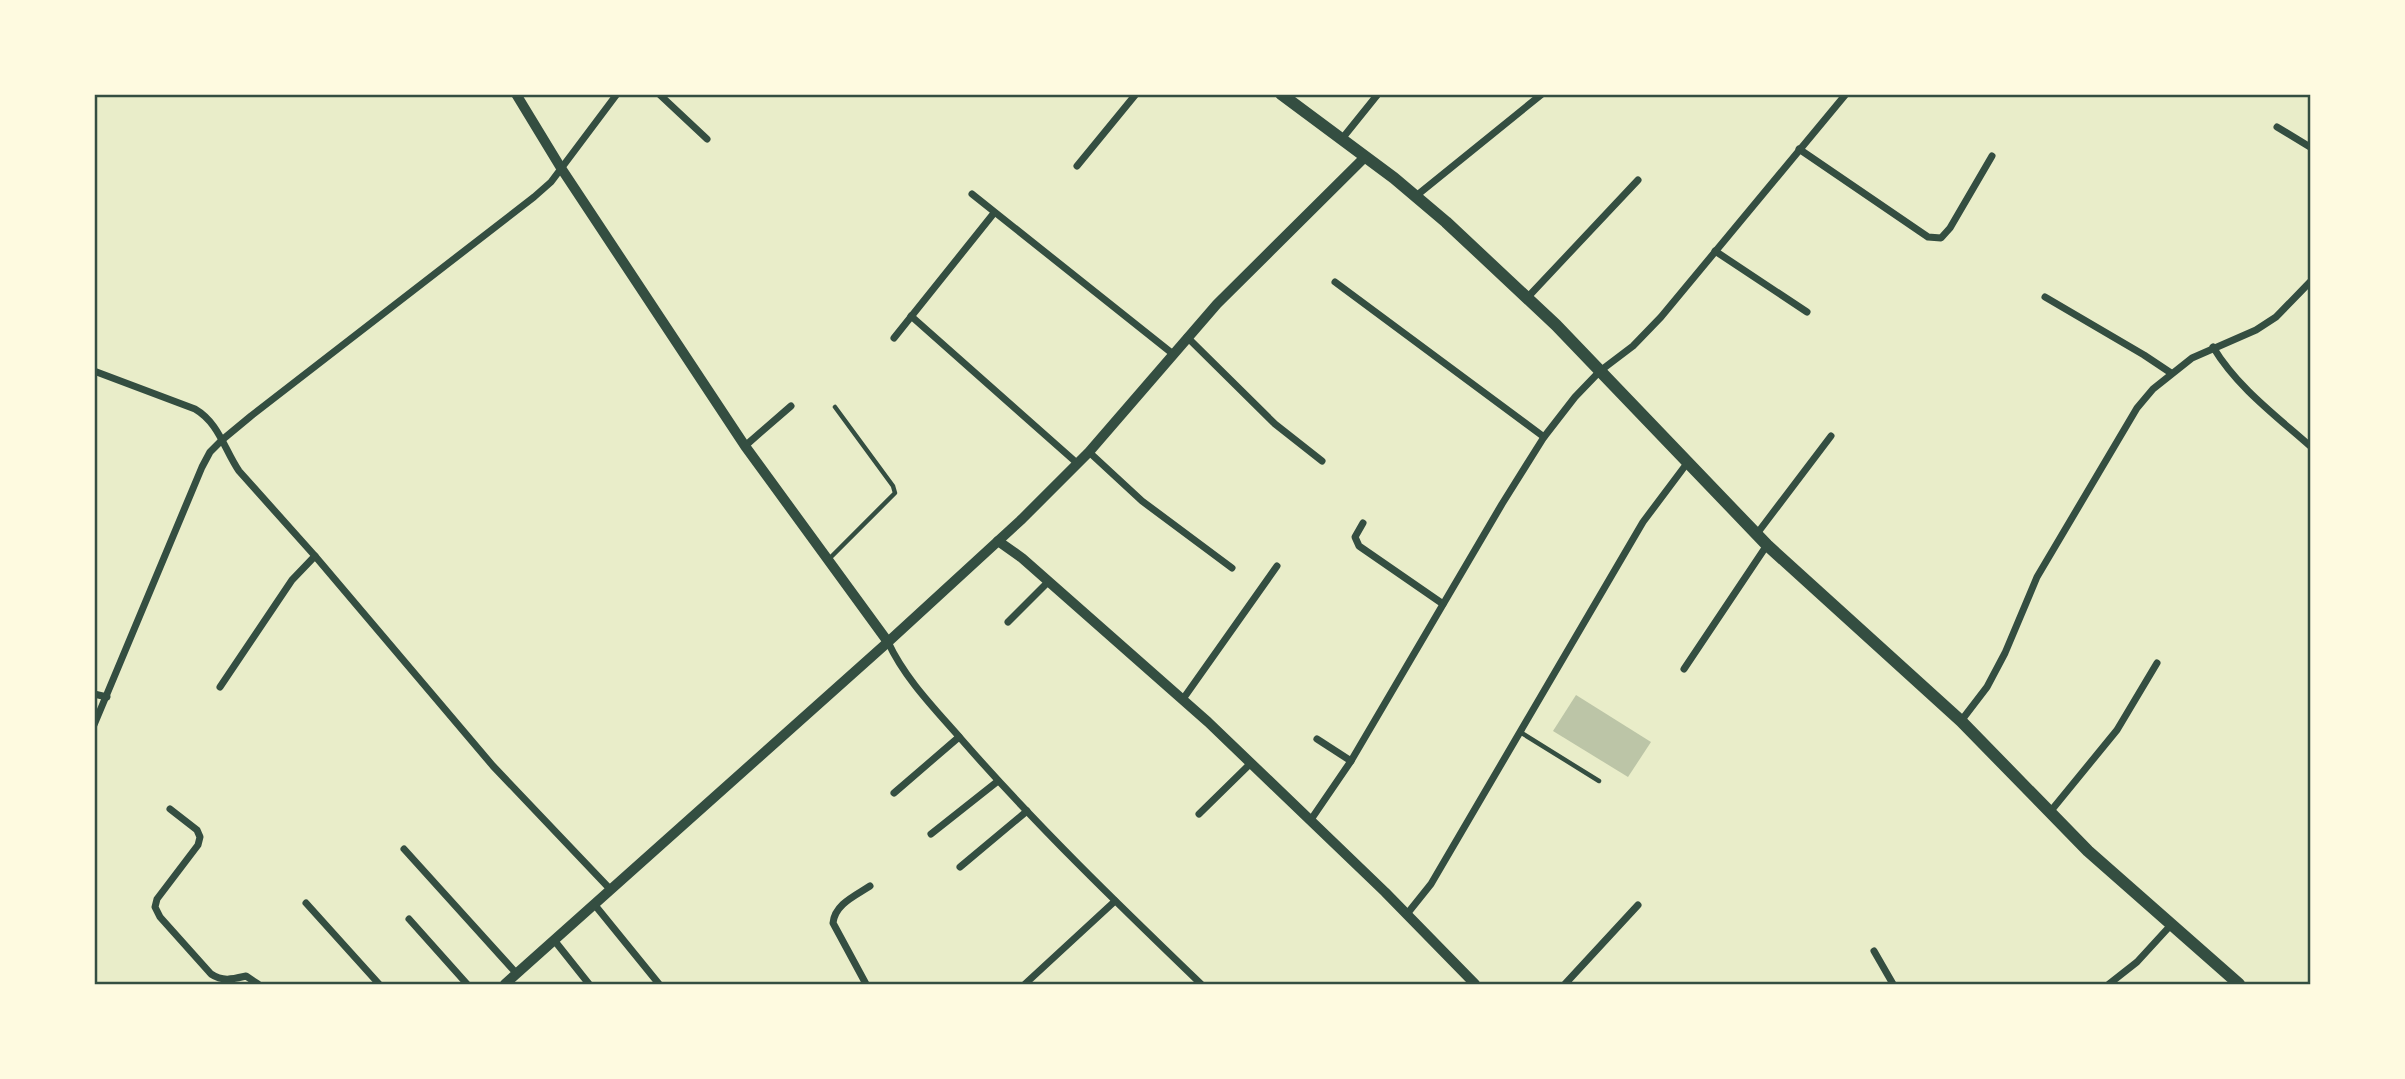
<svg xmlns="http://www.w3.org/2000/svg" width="2405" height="1079" font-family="Commissioner,sans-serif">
	<rect width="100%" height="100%" fill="#e9edc9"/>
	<polygon fill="#bcc5a7" points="1576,695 1651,742 1628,777 1553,731"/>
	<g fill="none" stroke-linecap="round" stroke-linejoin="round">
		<g stroke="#344e41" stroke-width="4.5">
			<polyline points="828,560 895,493 893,486 835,407"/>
			<polyline points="1520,732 1599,781"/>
		</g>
		<g stroke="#344e41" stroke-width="7">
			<polyline points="659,94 707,139"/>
			<polyline points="2277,127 2310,147"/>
			<polyline points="1341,140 1378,94"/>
			<polyline points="1799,149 1928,237 1941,238 1950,228 1992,156"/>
			<polyline points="1077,166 1136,94"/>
			<polyline points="972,194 1173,354"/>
			<polyline points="1416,196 1542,94"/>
			<polyline points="1715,251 1807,312"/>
			<polyline points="1335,282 1544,437"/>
			<polyline points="2045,297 2144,355 2171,373"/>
			<polyline points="1527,298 1638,180"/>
			<polyline points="911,316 1078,464"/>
			<polyline points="1187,337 1275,424 1322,461"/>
			<polyline points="894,338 994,213"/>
			<path d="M2213 347C2237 387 2275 415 2310 446"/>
			<path d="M94 371 195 409C219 423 224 449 239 471L315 556 493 766 610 889"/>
			<polyline points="745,446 791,406"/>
			<polyline points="1089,452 1142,501 1232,568"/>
			<polyline points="1363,523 1355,537 1359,546 1443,604"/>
			<polyline points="1756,535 1831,436"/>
			<polyline points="1008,622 1049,581"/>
			<path d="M888 642C905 679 935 709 962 740 1037 826 1119 905 1201 984"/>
			<polyline points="1684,669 1767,545"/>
			<polyline points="220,687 292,580 315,556"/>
			<polyline points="94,694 107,697"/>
			<polyline points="1183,699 1277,566"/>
			<polyline points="1961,721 1987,687 2005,653 2037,577 2137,408 2153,389 2192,358 2256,330 2276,317 2310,282"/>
			<polyline points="94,725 202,467 210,452 222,440 251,416 534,197 551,182 617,94"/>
			<polyline points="1317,739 1351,761"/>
			<polyline points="894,793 959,737"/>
			<path d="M170 809 197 830 200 837 198 845 157 899 155 907 160 917 211 974C223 982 233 979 246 976L258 984"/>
			<polyline points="2050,812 2117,730 2157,663"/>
			<polyline points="1199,814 1250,764"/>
			<polyline points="1310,821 1351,761 1502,504 1544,437 1575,397 1600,371 1633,346 1661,317 1846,94"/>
			<polyline points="931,834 998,781"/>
			<polyline points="404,849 517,974"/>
			<polyline points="960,867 1027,811"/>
			<polyline points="306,903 379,984"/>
			<polyline points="594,904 659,984"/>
			<polyline points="1407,914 1431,884 1643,522 1688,462"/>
			<polyline points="409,919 467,984"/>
			<polyline points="554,940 589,984"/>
			<polyline points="1874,951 1893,984"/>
			<path d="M866 984 833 923C835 904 855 896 870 886"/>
			<polyline points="1025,984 1115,901"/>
			<polyline points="1565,984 1638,905"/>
			<polyline points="2109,984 2137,962 2170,926"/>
		</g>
		<g stroke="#344e41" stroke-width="10">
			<polyline points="516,94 561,168 745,446 888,642"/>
			<polyline points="998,541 1022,558 1208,722 1385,892 1475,984"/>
			<polyline points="505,984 888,642 1022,519 1089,452 1217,304 1365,157"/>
		</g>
		<polyline stroke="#344e41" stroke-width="12" points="1281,94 1394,178 1446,222 1556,325 1767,545 1961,721 2088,851 2239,984"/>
	</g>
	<rect width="2405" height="1079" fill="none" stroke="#fefae0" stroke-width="192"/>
	<rect x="96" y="96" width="2213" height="887" fill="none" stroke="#344e41" stroke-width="2.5"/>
</svg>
